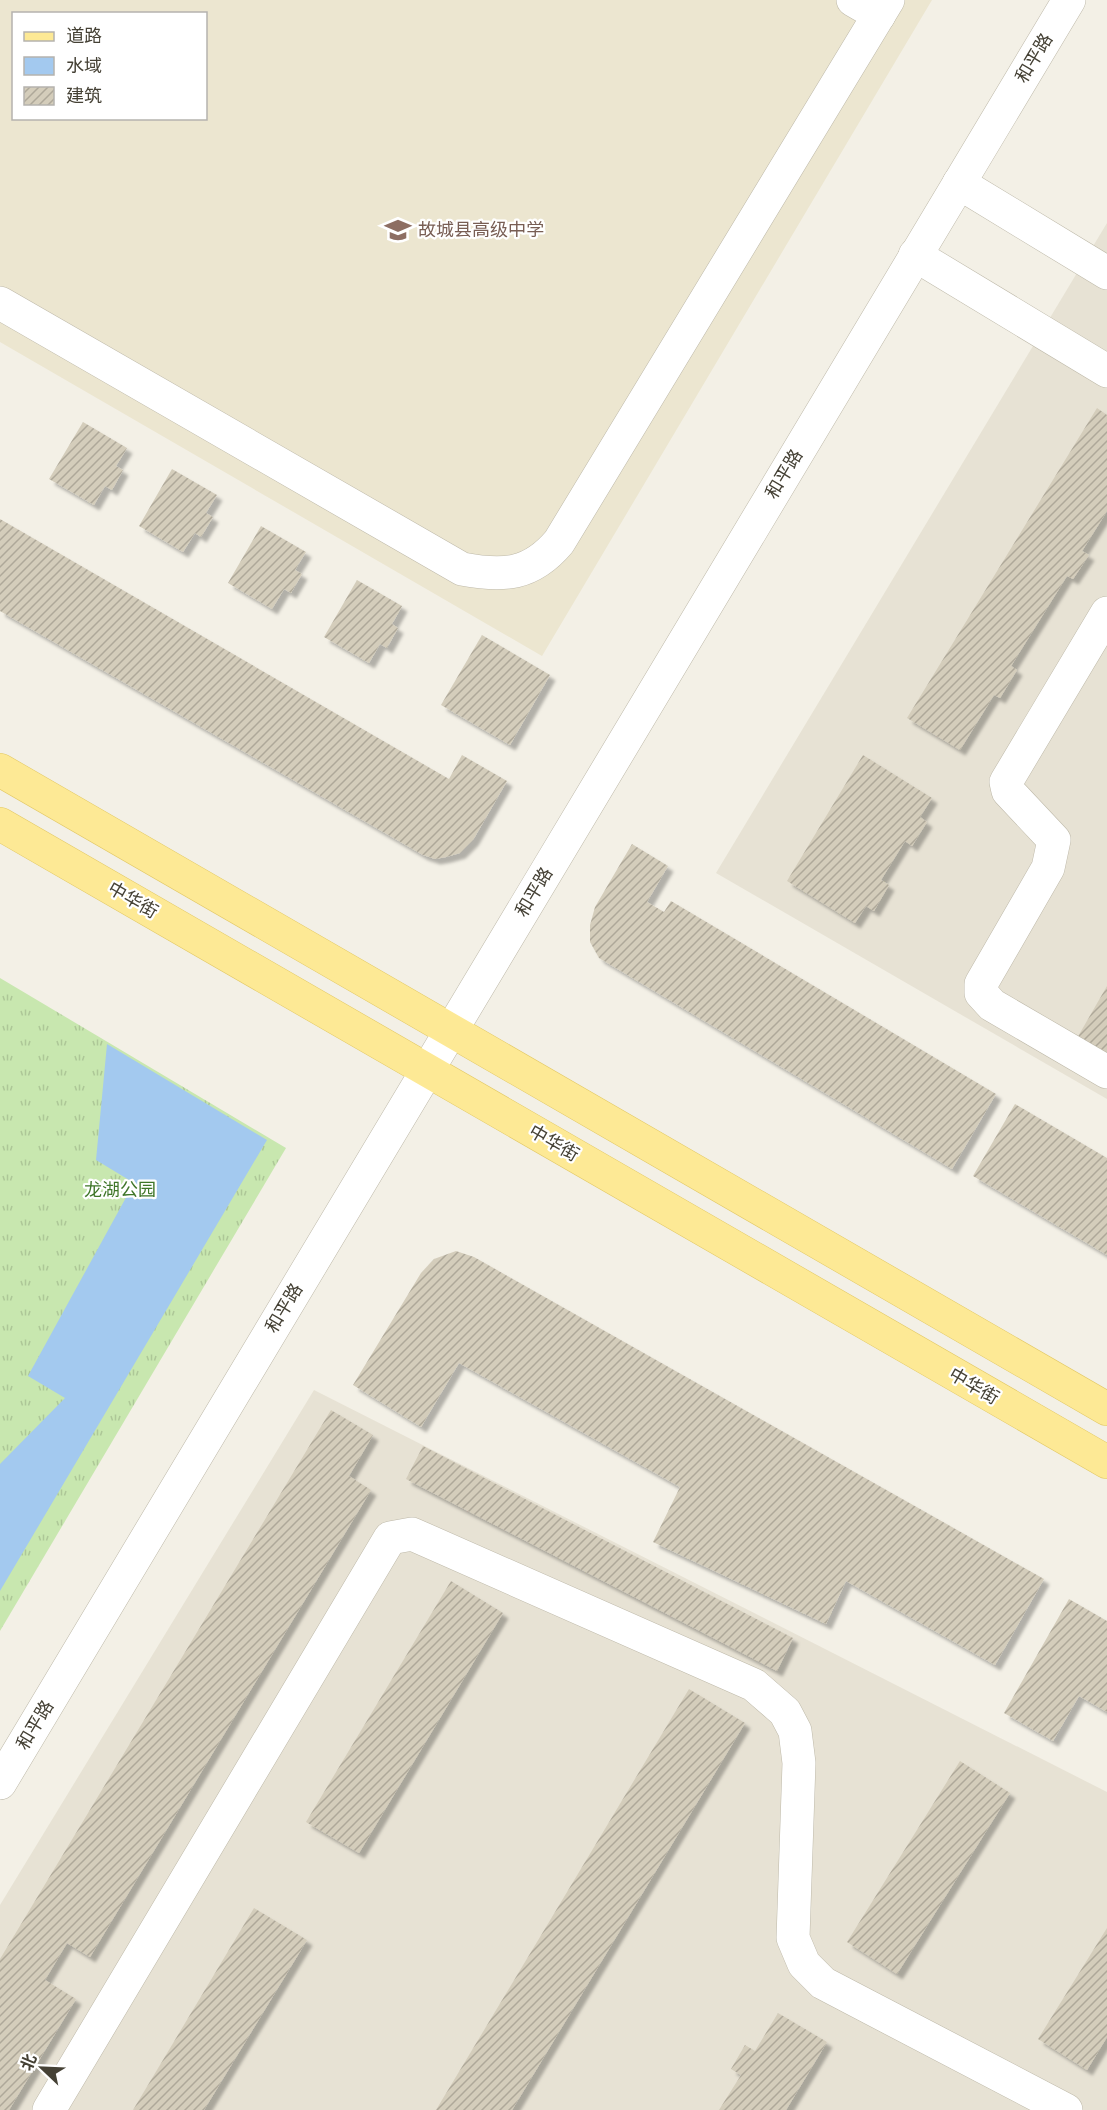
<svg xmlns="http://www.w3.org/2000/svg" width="1107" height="2110" font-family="Poppins,'Noto Sans SC',sans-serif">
	<defs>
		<pattern id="grass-tufts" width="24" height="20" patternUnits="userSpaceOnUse" patternTransform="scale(1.5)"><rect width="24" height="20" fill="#c8e7af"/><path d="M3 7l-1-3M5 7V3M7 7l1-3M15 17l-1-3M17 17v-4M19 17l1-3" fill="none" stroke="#adc797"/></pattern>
		<pattern id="building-hatch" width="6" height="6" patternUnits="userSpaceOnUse" patternTransform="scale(1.5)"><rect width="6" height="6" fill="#d4cdbb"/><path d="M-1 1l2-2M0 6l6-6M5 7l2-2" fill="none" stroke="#aea899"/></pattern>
		<filter id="shadow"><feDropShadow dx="5.5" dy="5.5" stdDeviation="1.5" flood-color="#0004"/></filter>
	</defs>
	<rect width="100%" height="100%" fill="#f3f0e6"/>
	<g fill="#e7e2d4">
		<polygon points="1107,223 1107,1099 716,873"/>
		<polygon points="314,1390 1107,1792 1107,2110 0,2110 0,1905"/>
	</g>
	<path fill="#ece6d0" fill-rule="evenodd" d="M0 0H932L542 656 0 342ZM14 14H206V118H14Z"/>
	<polygon fill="url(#grass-tufts)" points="0,978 286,1148 0,1631"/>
	<polygon fill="#a3c9ef" points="107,1044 267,1140 0,1591 0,1464 65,1398 28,1376 134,1183 96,1160"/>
	<g fill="url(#building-hatch)" filter="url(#shadow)">
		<polygon points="1097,408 1107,415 1107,511 1082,551 1089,555 1073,579 1067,576 1011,666 1017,670 1000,698 994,695 960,750 907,718"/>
		<polygon points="83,422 127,448 116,466 123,470 112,490 105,486 94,505 49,479"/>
		<polygon points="172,469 217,495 206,513 213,517 201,537 195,533 183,552 139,526"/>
		<polygon points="0,519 449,779 462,755 507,781 473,840 460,853 446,857 435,859 423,855 0,611"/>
		<polygon points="261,526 306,552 295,570 302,574 291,593 284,589 272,609 228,583"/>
		<polygon points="357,580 402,606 392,624 398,628 387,648 380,644 369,663 324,637"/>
		<polygon points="482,635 550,675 510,745 441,705"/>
		<polygon points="863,755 932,798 920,817 927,822 912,846 905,841 881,880 889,885 874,911 866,906 855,923 787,881"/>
		<polygon points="632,844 668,866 647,902 664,912 671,901 996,1094 952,1169 599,958 590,942 590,925 595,907"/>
		<polygon points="1107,986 1107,1058 1076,1040"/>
		<polygon points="1015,1104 1107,1158 1107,1255 973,1176"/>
		<polygon points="456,1251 474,1257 1044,1579 995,1665 846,1581 826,1624 653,1542 680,1487 459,1363 421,1427 353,1385 421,1273 434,1259"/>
		<polygon points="331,1410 373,1435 349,1476 371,1490 90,1957 67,1943 45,1980 76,1999 9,2110 0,2110 0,1959"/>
		<polygon points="423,1446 793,1638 777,1671 406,1479"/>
		<polygon points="451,1581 503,1613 359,1853 306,1822"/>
		<polygon points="1069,1599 1107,1621 1107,1712 1079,1696 1053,1741 1004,1713"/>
		<polygon points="689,1689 745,1723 512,2110 436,2110"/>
		<polygon points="960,1761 1010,1793 897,1974 847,1942"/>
		<polygon points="254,1908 307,1940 204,2110 133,2110"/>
		<polygon points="1107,1928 1107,2037 1087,2070 1038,2039"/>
		<polygon points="778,2013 827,2042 786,2110 719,2110 741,2075 731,2069 745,2045 755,2051"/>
	</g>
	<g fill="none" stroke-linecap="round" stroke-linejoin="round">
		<g stroke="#beb9a9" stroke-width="34">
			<g id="minor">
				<polyline points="853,0 879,15"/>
				<polyline points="959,183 1107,273"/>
				<polyline points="915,255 1107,371"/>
				<path d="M0 303 462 569C504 577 531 575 559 542L888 0"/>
				<polyline points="1107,613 1006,782 1008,791 1054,840 1048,868 981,984 981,993 992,1005 1107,1072"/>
				<polyline points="0,1783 1069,0"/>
				<polyline points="49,2110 390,1538 412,1534 754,1685 785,1712 795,1731 799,1763 793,1938 804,1964 823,1983 1066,2110"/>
			</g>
		</g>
		<g stroke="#e2c865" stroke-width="34">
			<g id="major">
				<polyline points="0,770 1107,1409"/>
				<polyline points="0,824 1107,1462"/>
			</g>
		</g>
		<use href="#minor" stroke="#fff" stroke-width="33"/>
		<use href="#major" stroke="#fde995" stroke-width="33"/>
	</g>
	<defs>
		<g id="school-bare" transform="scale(2.07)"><path d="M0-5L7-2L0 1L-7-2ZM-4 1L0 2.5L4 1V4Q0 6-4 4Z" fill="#8d6e63" stroke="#fff" stroke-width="2.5" paint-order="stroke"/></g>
	</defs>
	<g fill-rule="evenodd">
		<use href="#school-bare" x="398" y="230"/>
	</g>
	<g text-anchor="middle" stroke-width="4.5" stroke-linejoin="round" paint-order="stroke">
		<g font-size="18" fill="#454135" stroke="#fff">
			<text transform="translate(1034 58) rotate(-59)" y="6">和平路</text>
			<text transform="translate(784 474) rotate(-59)" y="6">和平路</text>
			<text transform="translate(534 892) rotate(-59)" y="6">和平路</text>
			<text transform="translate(133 900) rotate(30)" y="6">中华街</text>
			<text transform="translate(554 1143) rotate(30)" y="6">中华街</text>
			<text transform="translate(284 1308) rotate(-59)" y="6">和平路</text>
			<text transform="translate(974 1386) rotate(30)" y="6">中华街</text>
			<text transform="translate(35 1725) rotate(-59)" y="6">和平路</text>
		</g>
		<g font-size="18" fill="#785e54" stroke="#fff" text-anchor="start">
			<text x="418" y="236">故城县高级中学</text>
		</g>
		<g font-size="18" fill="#3f7629" stroke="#fff">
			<text x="120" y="1196">龙湖公园</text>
		</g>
	</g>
	<rect x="12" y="12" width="195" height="108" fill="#ffffff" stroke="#b5b3ae" stroke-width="1.5"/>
	<rect x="24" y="32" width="30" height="9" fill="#fde995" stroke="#b5b3ae" stroke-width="1.5"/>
	<text x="66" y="42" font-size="18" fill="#454135">道路</text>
	<rect x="24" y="57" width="30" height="18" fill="#a3c9ef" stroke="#b5b3ae" stroke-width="1.5"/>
	<text x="66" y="72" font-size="18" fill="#454135">水域</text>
	<rect x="24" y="87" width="30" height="18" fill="url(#building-hatch)" stroke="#b5b3ae" stroke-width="1.5"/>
	<text x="66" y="102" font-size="18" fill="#454135">建筑</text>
	<g transform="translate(42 2068) rotate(293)" stroke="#ffffff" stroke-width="4.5" paint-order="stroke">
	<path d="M0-4.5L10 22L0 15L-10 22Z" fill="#454135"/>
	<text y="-9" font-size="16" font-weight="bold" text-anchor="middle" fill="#454135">北</text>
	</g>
</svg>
